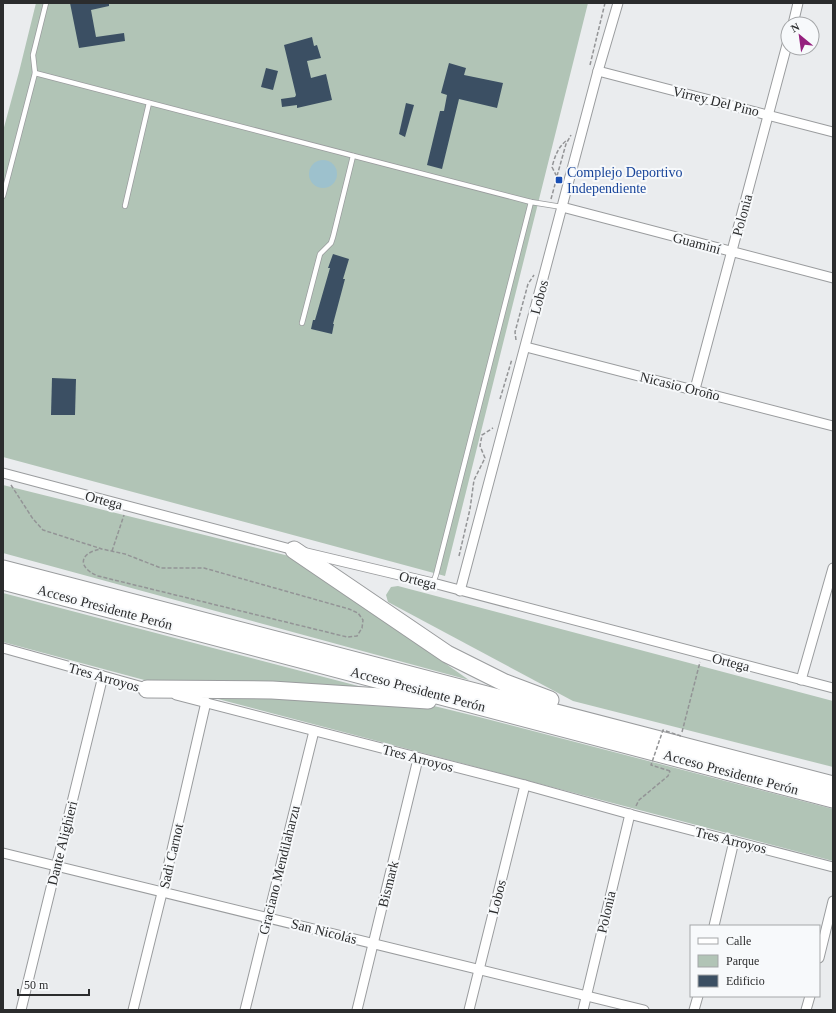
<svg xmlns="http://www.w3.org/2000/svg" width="836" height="1013" font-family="'Times New Roman',serif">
	<rect width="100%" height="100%" fill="#eaecee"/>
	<g fill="#b1c4b6">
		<polygon points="36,3 588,3 445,576 3,457 3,131 19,72"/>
		<polygon points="3,485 293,557 469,680 3,553"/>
		<polygon points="398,586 833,701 833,767 573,701 388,602 386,595 391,587"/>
		<polygon points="3,593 366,688 148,681 3,642"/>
		<polygon points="199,694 430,705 479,717 833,809 833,861"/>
	</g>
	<circle fill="#9dc1cd" cx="323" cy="174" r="14"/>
	<g fill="#3b4f63">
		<polygon points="70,3 109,3 109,6 91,10 96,37 124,33 125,41 79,48"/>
		<polygon points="312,37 314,46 317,45 321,58 307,61 311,78 326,74 332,100 297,108 297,105 282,107 281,99 295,97 296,95 284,45"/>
		<polygon points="449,63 466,68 464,75 503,83 497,108 459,99 442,169 427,165 440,111 444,111 447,95 441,93"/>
		<polygon points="266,68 278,71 273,90 261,87"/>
		<polygon points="406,103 414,105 405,137 399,134"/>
		<polygon points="333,254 349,259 343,279 345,279 333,324 334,324 332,334 311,329 313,320 315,320 330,268 328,268"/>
		<polygon points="52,378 76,379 75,415 51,415"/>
	</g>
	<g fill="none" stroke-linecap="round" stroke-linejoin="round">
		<g stroke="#9a9c9e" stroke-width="6">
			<g id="lane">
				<polyline points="35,73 531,202 562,207"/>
				<polyline points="3,196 35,73 33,55 46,3"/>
				<polyline points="125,206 149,103"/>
				<polyline points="302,323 320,254 331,243 333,237 353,156"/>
				<polyline points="433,583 436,575 531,202"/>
			</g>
		</g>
		<g stroke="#9a9c9e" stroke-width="11">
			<g id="street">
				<polyline points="793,24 798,3"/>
				<polyline points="598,71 833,132"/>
				<polyline points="562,207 833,278"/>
				<polyline points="526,347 833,426"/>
				<polyline points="695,389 788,41"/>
				<polyline points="3,473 294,550 433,583 833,688"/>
				<polyline points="460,591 598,71 618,3"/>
				<polyline points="3,648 150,689"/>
				<polyline points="801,680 833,568"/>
				<polyline points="176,695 525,785 633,815 833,867"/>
				<polyline points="3,853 644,1010"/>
				<polyline points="714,926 734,841"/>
				<polyline points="819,958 833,901"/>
				<polyline points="21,1010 103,676"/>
				<polyline points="133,1010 162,893 206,702"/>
				<polyline points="245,1010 314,731"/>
				<polyline points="357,1010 418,759"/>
				<polyline points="469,1010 525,785"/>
				<polyline points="583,1010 630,814"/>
				<polyline points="694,1010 698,996"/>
				<polyline points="806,1010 810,996"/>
			</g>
		</g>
		<g stroke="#9a9c9e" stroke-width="19">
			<g id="highway">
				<polyline points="294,550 447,654 505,683 550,700"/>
				<polyline points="3,569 833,785"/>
				<polyline points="3,581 833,799"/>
				<polyline points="147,689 272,690 428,700"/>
			</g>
		</g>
		<g stroke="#939496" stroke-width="1.5" stroke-dasharray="4 2" stroke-linecap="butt">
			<polyline points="590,65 605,3"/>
			<polyline points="557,176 566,144 571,135"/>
			<path d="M551 199 557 177 552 167C555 156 558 147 567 140"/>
			<polyline points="516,340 515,332 528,284 534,275"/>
			<polyline points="500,399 512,359"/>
			<path d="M11 485 33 519 43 530 102 549 125 554 161 568H204L349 609 358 613 363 620 362 628 357 636 347 637 98 576C76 567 80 552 102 549"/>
			<polyline points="112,551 124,515"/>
			<polyline points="459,556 470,509 474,480 485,458 480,446 482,435 493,428"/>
			<polyline points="682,732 700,662"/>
			<polyline points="636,806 639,800 668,776 670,771"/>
		</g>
		<use href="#lane" stroke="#fff" stroke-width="4.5"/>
		<use href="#street" stroke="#fff" stroke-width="9"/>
		<use href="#highway" stroke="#fff" stroke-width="17"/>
		<polyline stroke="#939496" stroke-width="1.5" stroke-dasharray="4 2" stroke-linecap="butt" points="670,771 651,765 663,730 681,736"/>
	</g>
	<rect fill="#1a4fb4" stroke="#f7f9fb" stroke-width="1.5" x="555" y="176" width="8" height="8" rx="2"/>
	<g text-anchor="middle" stroke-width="4" stroke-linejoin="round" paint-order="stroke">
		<g font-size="14" fill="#2b2c2d" stroke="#f7f9fb">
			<text transform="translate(716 101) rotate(14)" y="5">Virrey Del Pino</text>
			<text transform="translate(742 215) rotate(-75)" y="5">Polonia</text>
			<text transform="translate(697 243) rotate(15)" y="5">Guaminí</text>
			<text transform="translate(539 297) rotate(-75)" y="5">Lobos</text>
			<text transform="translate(680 386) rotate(14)" y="5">Nicasio Oroño</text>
			<text transform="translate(104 500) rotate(15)" y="5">Ortega</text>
			<text transform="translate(418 580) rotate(14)" y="5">Ortega</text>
			<text transform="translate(105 607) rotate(15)" y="5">Acceso Presidente Perón</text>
			<text transform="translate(731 662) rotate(14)" y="5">Ortega</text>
			<text transform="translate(104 677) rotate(16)" y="5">Tres Arroyos</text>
			<text transform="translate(418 689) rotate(15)" y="5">Acceso Presidente Perón</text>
			<text transform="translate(418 758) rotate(15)" y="5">Tres Arroyos</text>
			<text transform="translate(731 772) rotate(15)" y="5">Acceso Presidente Perón</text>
			<text transform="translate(731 840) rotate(14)" y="5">Tres Arroyos</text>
			<text transform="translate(62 843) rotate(-76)" y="5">Dante Alighieri</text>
			<text transform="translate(171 856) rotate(-77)" y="5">Sadi Carnot</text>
			<text transform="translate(279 870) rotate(-76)" y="5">Graciano Mendilaharzu</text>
			<text transform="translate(388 884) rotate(-76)" y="5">Bismark</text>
			<text transform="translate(497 897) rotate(-76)" y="5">Lobos</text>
			<text transform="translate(606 912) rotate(-77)" y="5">Polonia</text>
			<text transform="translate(324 931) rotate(14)" y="5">San Nicolás</text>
		</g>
		<g font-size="14" fill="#164399" stroke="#f7f9fb" text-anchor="start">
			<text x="567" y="177">Complejo Deportivo<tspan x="567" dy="16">Independiente</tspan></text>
		</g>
	</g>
	<rect width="836" height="1013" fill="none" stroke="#2b2c2d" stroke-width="8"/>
	<rect x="690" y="925" width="130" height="72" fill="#f7f9fb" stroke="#a5a7a9"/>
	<rect x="698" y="938" width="20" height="6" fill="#ffffff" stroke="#a5a7a9"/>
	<text x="726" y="945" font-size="12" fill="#2b2c2d">Calle</text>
	<rect x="698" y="955" width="20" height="12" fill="#b1c4b6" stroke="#a5a7a9"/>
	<text x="726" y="965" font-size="12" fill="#2b2c2d">Parque</text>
	<rect x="698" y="975" width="20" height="12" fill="#3b4f63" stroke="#a5a7a9"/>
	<text x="726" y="985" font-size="12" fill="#2b2c2d">Edificio</text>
	<g transform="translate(800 36) rotate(331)"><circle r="19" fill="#f7f9fb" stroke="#a5a7a9"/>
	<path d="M0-3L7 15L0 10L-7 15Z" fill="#95207e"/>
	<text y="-6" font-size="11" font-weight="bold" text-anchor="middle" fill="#2b2c2d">N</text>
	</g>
	<path d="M18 989v6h71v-6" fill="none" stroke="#2b2c2d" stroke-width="2"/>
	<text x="24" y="989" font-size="12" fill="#2b2c2d" stroke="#f7f9fb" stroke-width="3" paint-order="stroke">50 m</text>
</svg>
